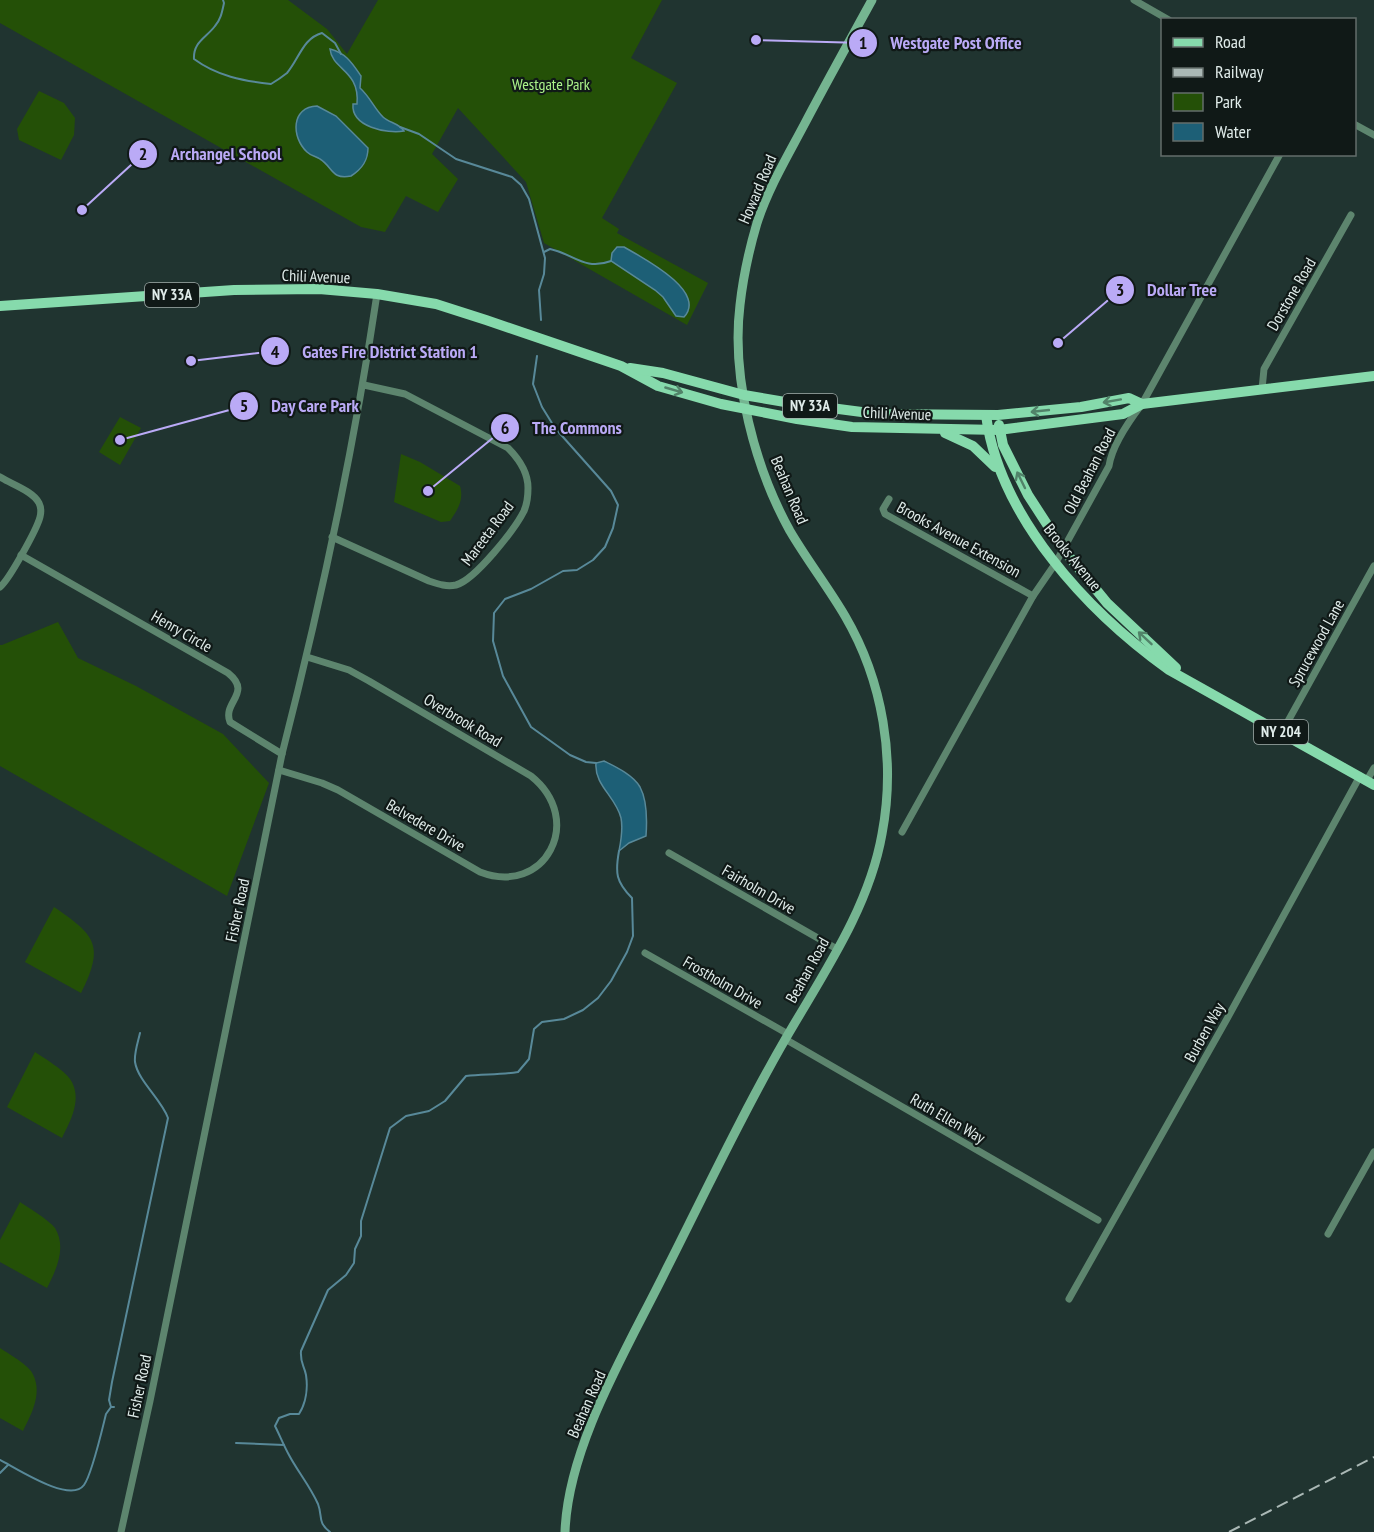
<svg xmlns="http://www.w3.org/2000/svg" width="1374" height="1532" font-family="'PT Sans Narrow',sans-serif">
	<rect width="100%" height="100%" fill="#203430"/>
	<g fill="#245007">
		<polygon points="0,0 288,0 327,29 347,54 378,0 662,0 631,58 677,83 602,218 619,229 617,233 708,283 687,325 544,243 526,182 458,108 432,154 458,179 438,212 406,196 385,232 361,227 0,23"/>
		<polygon points="39,91 64,103 75,118 74,135 61,160 19,140 17,129"/>
		<polygon points="120,417 141,428 120,465 99,452"/>
		<path d="M401 454 420 462 460 486C464 500 458 509 450 521L441 522 394 502Z"/>
		<polygon points="58,622 78,658 136,686 223,734 269,783 227,896 0,766 0,645 2,645"/>
		<path d="M54 907C95 935 105 945 81 993L25 962Z"/>
		<path d="M35 1052C44 1058 64 1070 70 1079 83 1098 71 1120 62 1138L7 1107Z"/>
		<path d="M20 1202C29 1208 49 1220 55 1228 67 1248 56 1270 47 1288L0 1262V1240Z"/>
		<path d="M0 1348C8 1353 26 1364 31 1371 44 1391 32 1413 23 1431L0 1418Z"/>
	</g>
	<g fill="#1d5f76" stroke="#588999" stroke-width="1.5">
		<path d="M330 49C346 53 352 63 361 76L360 88C370 97 374 108 383 117 389 123 399 123 404 131 387 134 351 127 353 104H357C360 70 332 70 330 49Z"/>
		<path d="M317 106 336 116 368 148C368 161 362 169 351 176 331 180 333 167 320 159 316 156 311 156 307 152 291 137 291 107 317 106Z"/>
		<path d="M617 247H624C641 257 708 291 684 317L676 316 663 297 655 290 611 261 612 253Z"/>
		<path d="M604 761C616 767 633 775 640 787 647 800 647 822 646 836L629 843 619 851C621 841 623 828 621 818 616 797 594 785 596 763Z"/>
	</g>
	<g fill="none" stroke-linecap="round" stroke-linejoin="round">
		<g stroke="#588999" stroke-width="2">
			<path d="M223 0 224 3C222 12 221 19 215 26 206 38 193 42 194 59 217 76 243 81 271 84 276 81 282 77 287 73 299 59 303 38 322 33L335 43 341 54"/>
			<polyline points="400,127 419,134 456,159 512,177 521,185 529,199 545,258 544,274 539,290 541,320"/>
			<path d="M544 252 550 249C574 254 584 271 611 261"/>
			<polyline points="537,356 533,384 542,407 555,428 611,491 618,505 613,528 605,547 593,560 577,570 563,571 531,589 505,599 494,613 493,641 503,676 531,727 570,755 586,762 596,763"/>
			<path d="M111 1407 109 1400 112 1382 168 1118C161 1099 138 1081 135 1062 134 1053 138 1042 140 1033"/>
			<polyline points="236,1443 284,1445"/>
			<path d="M0 1460C16 1468 70 1504 84 1485 92 1474 102 1430 106 1414L111 1407H114"/>
			<polyline points="0,1473 8,1465"/>
			<path d="M330 1532C317 1522 323 1517 318 1504 310 1486 298 1472 289 1455 284 1446 280 1436 275 1426L279 1418 290 1414H299C306 1403 308 1388 306 1375 304 1365 300 1363 301 1351L328 1290 346 1275 354 1263 355 1249 361 1236V1221L390 1128 406 1116 429 1111 445 1101 466 1076C483 1074 500 1075 518 1072L529 1059 534 1029 542 1022 564 1019 583 1010 598 998 611 981 627 952 633 936 632 898C616 882 615 873 619 851"/>
		</g>
		<g stroke="#5d856e" stroke-width="7">
			<polyline points="1134,0 1169,20"/>
			<polyline points="1354,124 1374,135"/>
			<polyline points="1262,389 1264,369 1351,215"/>
			<path d="M0 477C11 484 33 491 39 503 41 507 41 513 40 517 37 529 9 580 0 587"/>
			<polyline points="889,499 883,509 885,514 1033,596"/>
			<path d="M332 537 429 581C438 584 446 587 456 585 475 580 515 529 524 511 527 504 528 496 528 488 528 472 519 459 508 448L405 394 364 385"/>
			<path d="M21 555 228 673C253 693 222 702 230 722L282 754"/>
			<polyline points="1282,732 1374,566"/>
			<path d="M279 770 322 783 338 790 480 872C545 897 586 820 531 776L369 681 349 670 307 657"/>
			<polyline points="1367,780 1374,768"/>
			<path d="M902 832 1033 596 1055 564 1109 466C1112 445 1129 421 1142 404L1280 154"/>
			<polyline points="669,853 837,949"/>
			<polyline points="645,953 788,1034"/>
			<polyline points="785,1039 1098,1220"/>
			<polyline points="1328,1234 1374,1152"/>
			<polyline points="1069,1299 1228,1017 1360,776"/>
			<path d="M121 1532 150 1401 282 754C321 602 354 448 377 294"/>
		</g>
		<path stroke="#75b591" stroke-width="9" d="M565 1532C568 1444 629 1346 667 1268 706 1191 743 1112 786 1038 823 974 869 908 882 834 896 760 883 681 845 616 828 587 807 560 790 531 755 468 731 378 740 305 743 278 749 250 757 223 768 189 787 157 804 125 826 83 849 42 872 0"/>
		<g stroke="#86daac" stroke-width="10">
			<polyline points="0,306 234,290 319,289 377,294 436,304 486,320 621,366 658,386 721,404 797,419 852,427 999,430 1123,414 1142,404 1374,376"/>
			<polyline points="630,368 663,373 744,395 785,402 877,414 998,415 1081,407 1129,398 1142,404"/>
			<path d="M986 415C999 517 1088 612 1169 670L1374 785"/>
			<polyline points="999,425 1003,445 1028,495 1063,549 1107,603 1176,668"/>
			<polyline points="945,433 973,446 995,467"/>
		</g>
		<polyline stroke="#aab8b5" stroke-width="2" stroke-dasharray="12 6" stroke-linecap="butt" points="1229,1532 1374,1457"/>
	</g>
	<defs><path id="oneway-shaft" d="M-6 0H5M1.5-3L5.5 0L1.5 3" fill="none" stroke-width="1.6" stroke-linecap="round" stroke-linejoin="round" transform="scale(1.5)"/></defs>
	<g stroke="#518369">
		<use href="#oneway-shaft" transform="translate(674 390) rotate(16)"/>
		<use href="#oneway-shaft" transform="translate(1112 401) rotate(170)"/>
		<use href="#oneway-shaft" transform="translate(1040 411) rotate(174)"/>
		<use href="#oneway-shaft" transform="translate(1021 480) rotate(-116)"/>
		<use href="#oneway-shaft" transform="translate(1145 638) rotate(-137)"/>
	</g>
	<g text-anchor="middle" stroke-width="4.5" stroke-linejoin="round" paint-order="stroke">
		<g fill="#101917" stroke="#a2adab" stroke-width="1.5">
			<rect x="145" y="283" width="54" height="24" rx="4.5"/>
			<rect x="783" y="394" width="54" height="24" rx="4.5"/>
			<rect x="1254" y="720" width="54" height="24" rx="4.5"/>
		</g>
		<g font-size="15" font-weight="bold" fill="#e0ecea">
			<text x="172" y="300">NY 33A</text>
			<text x="810" y="411">NY 33A</text>
			<text x="1281" y="737">NY 204</text>
		</g>
		<g font-size="16" fill="#abf38a" stroke="#101917">
			<text x="551" y="90">Westgate Park</text>
		</g>
		<g font-size="16" fill="#e0ecea" stroke="#101917">
			<text transform="translate(757 189) rotate(-67)" y="6">Howard Road</text>
			<text transform="translate(316 276) rotate(2)" y="6">Chili Avenue</text>
			<text transform="translate(1291 294) rotate(-60)" y="6">Dorstone Road</text>
			<text transform="translate(897 413) rotate(2)" y="6">Chili Avenue</text>
			<text transform="translate(1089 471) rotate(-63)" y="6">Old Beahan Road</text>
			<text transform="translate(790 490) rotate(67)" y="6">Beahan Road</text>
			<text transform="translate(487 533) rotate(-53)" y="6">Mareeta Road</text>
			<text transform="translate(959 539) rotate(29)" y="6">Brooks Avenue Extension</text>
			<text transform="translate(1073 557) rotate(51)" y="6">Brooks Avenue</text>
			<text transform="translate(182 631) rotate(30)" y="6">Henry Circle</text>
			<text transform="translate(1316 643) rotate(-61)" y="6">Sprucewood Lane</text>
			<text transform="translate(463 720) rotate(31)" y="6">Overbrook Road</text>
			<text transform="translate(426 825) rotate(30)" y="6">Belvedere Drive</text>
			<text transform="translate(759 889) rotate(30)" y="6">Fairholm Drive</text>
			<text transform="translate(237 910) rotate(-78)" y="6">Fisher Road</text>
			<text transform="translate(807 970) rotate(-61)" y="6">Beahan Road</text>
			<text transform="translate(723 982) rotate(30)" y="6">Frostholm Drive</text>
			<text transform="translate(1204 1032) rotate(-61)" y="6">Burben Way</text>
			<text transform="translate(948 1118) rotate(30)" y="6">Ruth Ellen Way</text>
			<text transform="translate(139 1386) rotate(-78)" y="6">Fisher Road</text>
			<text transform="translate(586 1404) rotate(-66)" y="6">Beahan Road</text>
		</g>
	</g>
	<path fill="none" stroke="#baaaf6" stroke-width="2" d="M756 40L863 43M82 210L143 154M1058 343L1120 290M191 361L275 351M120 440L244 406M428 491L505 428"/>
	<g fill="#baaaf6" stroke="#101917" stroke-width="2">
		<circle cx="756" cy="40" r="6"/>
		<circle cx="82" cy="210" r="6"/>
		<circle cx="1058" cy="343" r="6"/>
		<circle cx="191" cy="361" r="6"/>
		<circle cx="120" cy="440" r="6"/>
		<circle cx="428" cy="491" r="6"/>
		<circle cx="863" cy="43" r="15"/>
		<circle cx="143" cy="154" r="15"/>
		<circle cx="1120" cy="290" r="15"/>
		<circle cx="275" cy="351" r="15"/>
		<circle cx="244" cy="406" r="15"/>
		<circle cx="505" cy="428" r="15"/>
	</g>
	<g font-size="18" text-anchor="middle" font-weight="bold" fill="#111">
		<text x="863" y="49">1</text>
		<text x="143" y="160">2</text>
		<text x="1120" y="296">3</text>
		<text x="275" y="358">4</text>
		<text x="244" y="412">5</text>
		<text x="505" y="434">6</text>
	</g>
	<g font-size="18" text-anchor="middle" font-weight="bold" fill="#baaaf6" stroke="#101917" stroke-width="4.5" stroke-linejoin="round" paint-order="stroke">
		<text x="956" y="49">Westgate Post Office</text>
		<text x="226" y="160">Archangel School</text>
		<text x="1182" y="296">Dollar Tree</text>
		<text x="390" y="358">Gates Fire District Station 1</text>
		<text x="315" y="412">Day Care Park</text>
		<text x="577" y="434">The Commons</text>
	</g>
	<rect x="1161" y="18" width="195" height="138" fill="#101917" stroke="#636d6b" stroke-width="1.5"/>
	<rect x="1173" y="38" width="30" height="9" fill="#86daac" stroke="#636d6b" stroke-width="1.5"/>
	<text x="1215" y="48" font-size="18" fill="#e0ecea">Road</text>
	<rect x="1173" y="68" width="30" height="9" fill="#aab8b5" stroke="#636d6b" stroke-width="1.5"/>
	<text x="1215" y="78" font-size="18" fill="#e0ecea">Railway</text>
	<rect x="1173" y="93" width="30" height="18" fill="#245007" stroke="#636d6b" stroke-width="1.5"/>
	<text x="1215" y="108" font-size="18" fill="#e0ecea">Park</text>
	<rect x="1173" y="123" width="30" height="18" fill="#1d5f76" stroke="#636d6b" stroke-width="1.5"/>
	<text x="1215" y="138" font-size="18" fill="#e0ecea">Water</text>
</svg>
